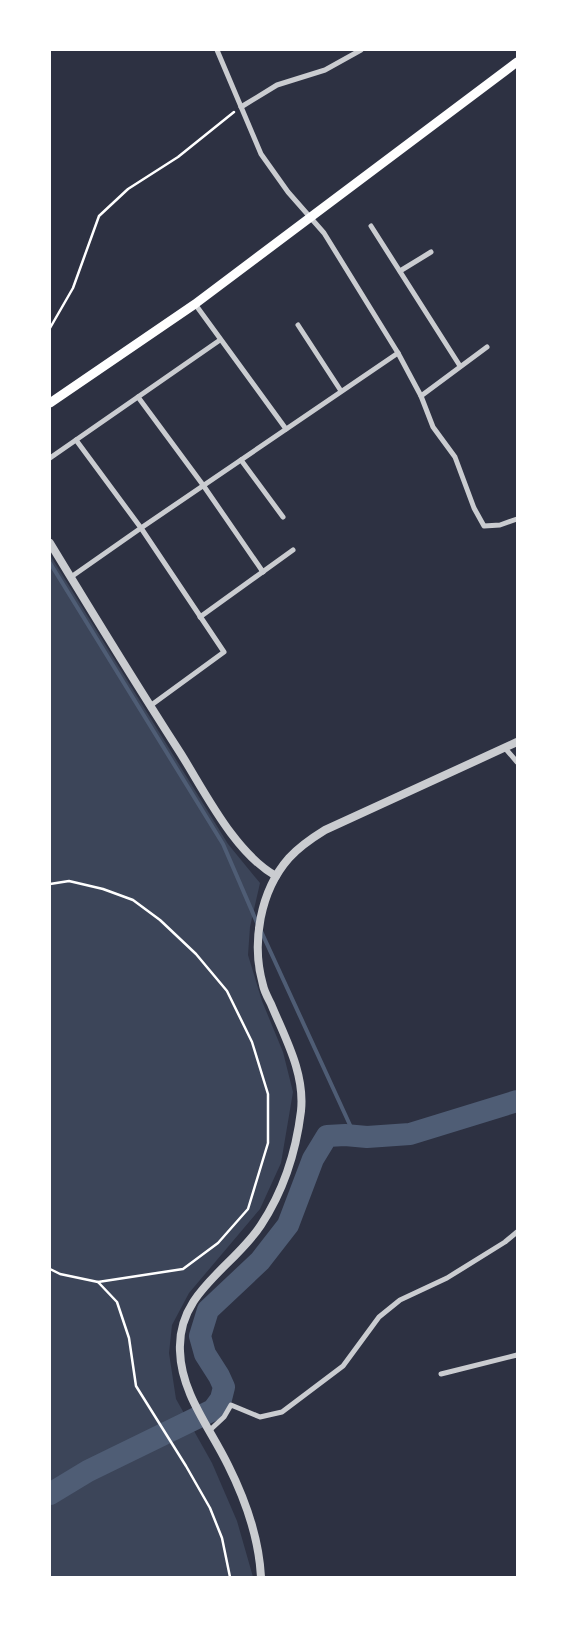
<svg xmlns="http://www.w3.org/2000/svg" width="567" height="1627" font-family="Lato,sans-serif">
	<rect width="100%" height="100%" fill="#2d3142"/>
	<polygon fill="#3c4559" points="50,555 228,844 260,883 250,927 248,955 262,1001 283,1052 293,1092 281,1163 260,1209 189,1293 172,1325 169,1353 176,1399 212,1463 237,1521 253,1577 50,1577"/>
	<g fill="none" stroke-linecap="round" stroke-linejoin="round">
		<g stroke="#4f5d75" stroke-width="4">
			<polyline points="50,563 223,844 258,925"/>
			<polyline points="261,931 355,1136"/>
		</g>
		<polyline stroke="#4f5d75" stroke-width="22" points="50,1494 88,1471 213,1410 221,1399 224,1387 219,1376 205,1354 200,1336 208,1310 260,1261 288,1225 313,1159 327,1136 345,1135 367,1137 410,1134 517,1101"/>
		<g stroke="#fff" stroke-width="2.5">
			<polyline points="50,328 73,288 99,216 128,189 178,157 234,112"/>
			<polyline points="50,884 69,881 103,889 133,900 160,920 196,954 227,991 252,1042 268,1094 268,1143 248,1209 218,1243 183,1269 98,1282"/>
			<polyline points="50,1269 60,1274 98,1282 117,1302 129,1338 136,1386 186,1466 210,1508 222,1538 230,1577"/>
		</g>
		<g stroke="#caccd0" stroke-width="5">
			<polyline points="217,50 261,154 288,192 324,233 398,353 421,396 487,347"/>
			<polyline points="241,107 277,85 325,70 361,50"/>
			<polyline points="371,226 460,366"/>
			<polyline points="400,271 431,252"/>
			<polyline points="195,304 286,429"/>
			<polyline points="298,325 341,391"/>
			<polyline points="421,396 433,427 455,457 474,508 484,526 500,525 517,519"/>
			<polyline points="138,397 203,485 263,572"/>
			<polyline points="76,440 141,528 224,652 150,706"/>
			<polyline points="50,458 220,340"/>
			<polyline points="241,460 283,517"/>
			<polyline points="71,577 141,528 398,353"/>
			<polyline points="200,617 293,550"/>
			<polyline points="505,748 517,762"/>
			<polyline points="441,1374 517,1355"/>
			<polyline points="209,1431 224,1417 231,1405 260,1417 282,1412 343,1366 379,1317 400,1300 447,1278 505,1242 517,1232"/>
		</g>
		<g stroke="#caccd0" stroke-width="8">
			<path d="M50 543C93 614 136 684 181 754 206 794 235 853 276 876"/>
			<path d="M261 1577C259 1539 245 1499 228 1465 210 1428 181 1393 180 1351 177 1292 233 1268 261 1225 284 1190 296 1152 301 1111 305 1073 285 1038 271 1004 268 998 264 991 263 985 251 943 260 891 289 858 299 847 312 838 325 830L517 742"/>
		</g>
		<polyline stroke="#fff" stroke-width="9" points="50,403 195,304 517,62"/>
	</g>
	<rect width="567" height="1627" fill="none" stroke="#ffffff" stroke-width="102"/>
</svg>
